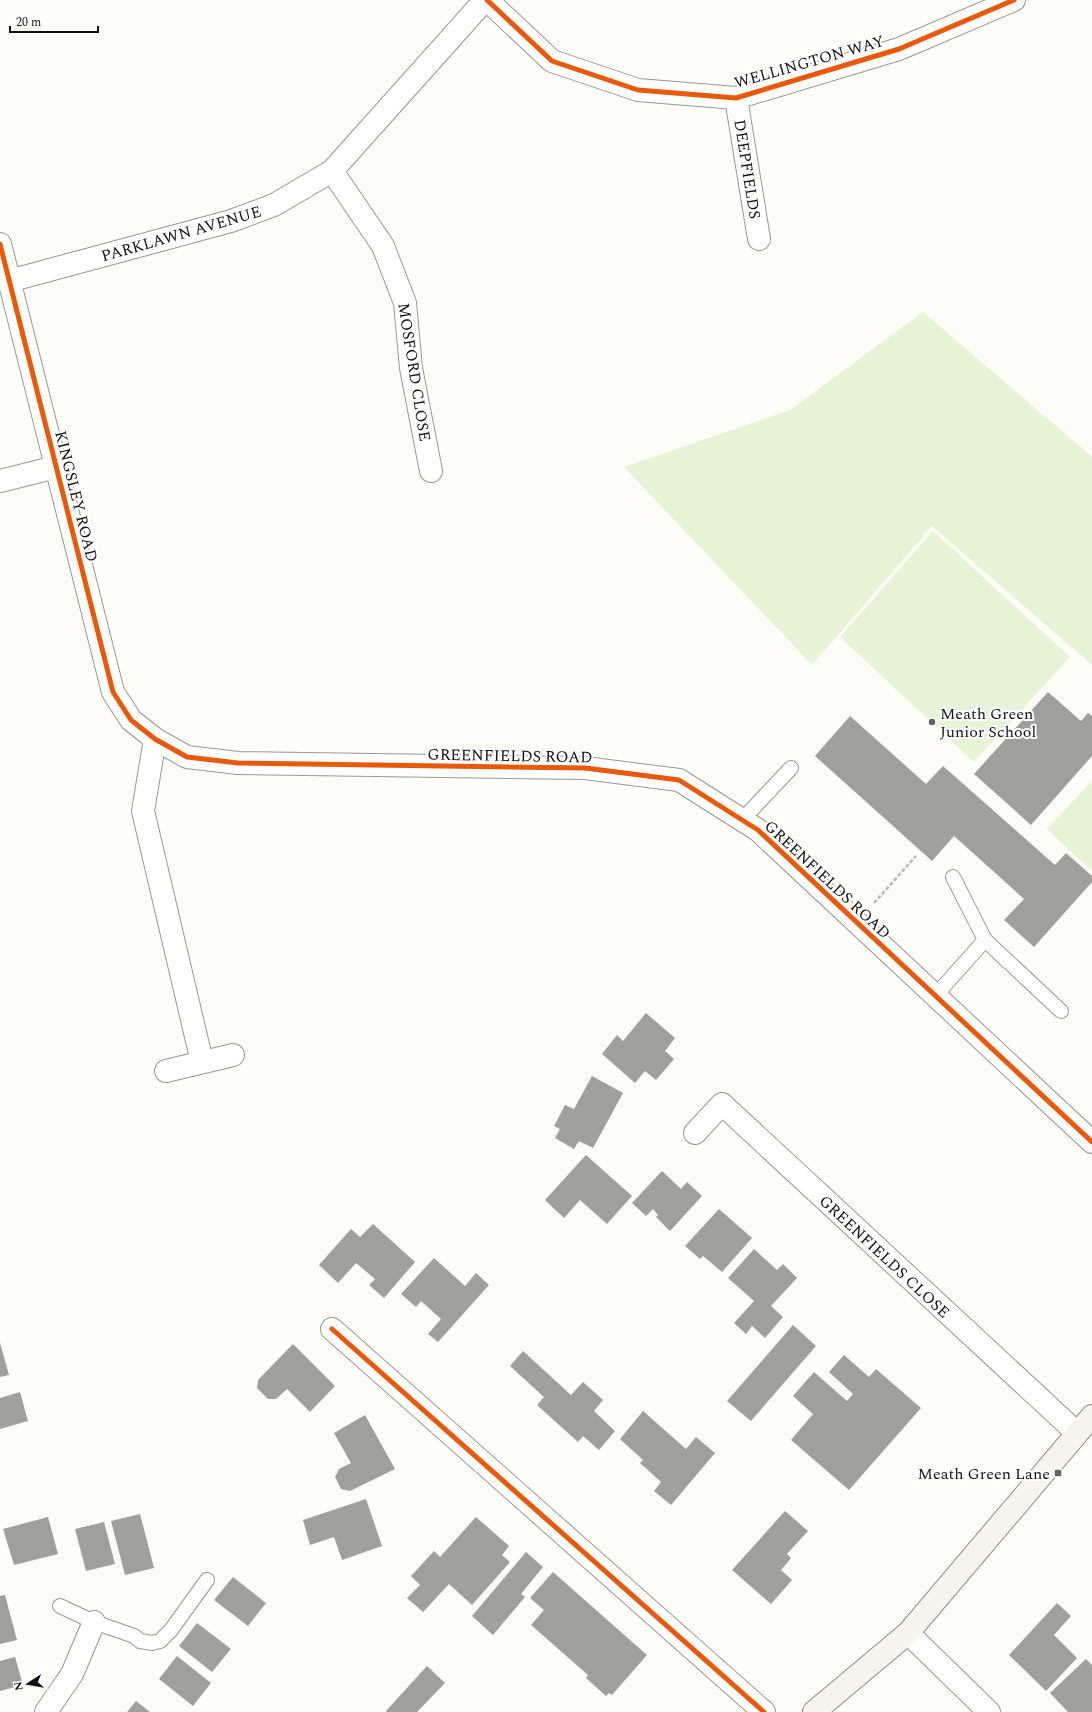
<svg xmlns="http://www.w3.org/2000/svg" width="1092" height="1712" font-family="Spectral,serif">
	<rect width="100%" height="100%" fill="#fdfcf7"/>
	<g fill="#e7f3d7">
		<polygon points="923,312 1092,457 1092,665 932,526 812,665 624,467 790,410"/>
		<polygon points="933,531 1070,657 974,762 840,637"/>
		<polygon points="1092,781 1092,871 1047,829"/>
	</g>
	<g fill="#a19f9c">
		<polygon points="1048,692 1081,721 1088,713 1092,716 1092,756 1031,825 974,774"/>
		<polygon points="850,716 926,784 943,766 1055,865 1066,853 1092,876 1092,882 1034,947 1004,920 1024,899 954,836 932,861 815,756"/>
		<polygon points="646,1013 675,1038 665,1051 674,1059 656,1080 645,1071 635,1083 602,1054 617,1035 623,1041"/>
		<polygon points="592,1076 623,1093 593,1148 579,1141 574,1149 555,1138 560,1129 554,1126 565,1105 574,1109"/>
		<polygon points="586,1155 632,1196 607,1224 580,1200 564,1218 545,1200"/>
		<polygon points="662,1171 681,1189 687,1182 702,1196 670,1231 656,1217 658,1215 653,1209 646,1216 632,1203"/>
		<polygon points="719,1209 752,1238 722,1272 703,1256 700,1259 685,1246"/>
		<polygon points="373,1224 415,1262 384,1298 369,1285 375,1279 356,1263 338,1283 319,1265 351,1229 360,1237"/>
		<polygon points="754,1249 777,1270 783,1264 797,1278 771,1306 783,1317 765,1338 752,1326 746,1334 734,1323 754,1301 728,1278"/>
		<polygon points="434,1258 465,1286 476,1273 489,1285 438,1342 428,1334 441,1319 421,1301 416,1307 401,1294"/>
		<polygon points="793,1325 816,1346 751,1421 727,1401"/>
		<polygon points="0,1343 9,1375 0,1377"/>
		<polygon points="293,1344 335,1386 310,1412 287,1389 276,1399 268,1399 257,1388 258,1380"/>
		<polygon points="523,1351 571,1395 583,1382 603,1400 594,1411 615,1431 599,1450 583,1436 578,1442 537,1405 544,1397 510,1366"/>
		<polygon points="844,1355 869,1377 876,1369 921,1408 849,1490 791,1440 813,1414 793,1396 814,1372 847,1401 853,1394 829,1372"/>
		<polygon points="20,1392 28,1421 0,1429 0,1398"/>
		<polygon points="643,1411 686,1449 696,1437 715,1453 671,1505 654,1491 661,1482 640,1463 643,1460 620,1439"/>
		<polygon points="365,1415 395,1469 350,1491 341,1489 335,1477 339,1469 351,1463 334,1433"/>
		<polygon points="366,1499 382,1546 342,1560 334,1537 310,1545 303,1520"/>
		<polygon points="785,1511 808,1531 787,1554 791,1558 781,1570 792,1580 771,1604 732,1570"/>
		<polygon points="140,1514 154,1568 125,1575 111,1521"/>
		<polygon points="48,1517 58,1554 14,1565 3,1529"/>
		<polygon points="476,1517 509,1546 502,1555 510,1562 472,1605 449,1584 423,1612 407,1598 420,1585 411,1576 434,1551 440,1557"/>
		<polygon points="104,1522 115,1564 86,1571 75,1529"/>
		<polygon points="526,1552 543,1567 521,1594 525,1597 493,1635 472,1616"/>
		<polygon points="553,1572 647,1655 612,1695 609,1693 606,1696 586,1678 588,1675 531,1625 544,1610 530,1598"/>
		<polygon points="233,1577 266,1603 248,1626 214,1600"/>
		<polygon points="5,1595 17,1640 0,1644 0,1596"/>
		<polygon points="1057,1603 1071,1616 1054,1635 1077,1658 1046,1691 1009,1655"/>
		<polygon points="197,1623 231,1649 212,1672 179,1646"/>
		<polygon points="177,1656 211,1683 193,1706 159,1679"/>
		<polygon points="15,1657 23,1685 0,1691 0,1661"/>
		<polygon points="1086,1659 1092,1665 1092,1712 1068,1712 1050,1693"/>
		<polygon points="427,1666 445,1683 417,1712 387,1712 386,1711"/>
		<polygon points="136,1701 150,1712 127,1712"/>
	</g>
	<g fill="none" stroke-linecap="round" stroke-linejoin="round">
		<g stroke="#979795" stroke-width="16">
			<g id="lane">
				<polyline points="742,820 791,768"/>
				<polyline points="985,940 1061,1011"/>
				<polyline points="935,996 985,940 953,877"/>
				<polyline points="60,1606 94,1622 134,1636 140,1641 152,1643 160,1641 171,1630 207,1580"/>
			</g>
		</g>
		<g stroke="#979795" stroke-width="24">
			<g id="street">
				<polyline points="487,0 552,61 638,90 736,98 899,49 1014,0"/>
				<polyline points="736,98 759,239"/>
				<polyline points="332,171 383,246 405,303 411,368 431,471"/>
				<polyline points="0,244 113,692 131,720 155,739 187,757 238,763 585,768 679,780 758,830 1092,1142"/>
				<polyline points="9,281 231,221 274,205 332,171 485,0"/>
				<polyline points="0,481 56,467"/>
				<polyline points="155,739 143,811 202,1062"/>
				<polyline points="166,1071 233,1055"/>
				<polyline points="695,1133 722,1104 1077,1433"/>
				<polyline points="332,1329 764,1712"/>
				<polyline points="908,1633 989,1712"/>
				<polyline points="46,1712 72,1674 94,1622"/>
			</g>
		</g>
		<g stroke="#8e8d8b" stroke-width="24">
			<polyline id="secondary" points="814,1712 908,1633 1092,1416"/>
		</g>
		<polyline stroke="#b9b9b8" stroke-width="2.5" stroke-dasharray="4 2" stroke-linecap="butt" points="874,903 916,856"/>
		<use href="#lane" stroke="#fffffe" stroke-width="14"/>
		<use href="#street" stroke="#fffffe" stroke-width="22"/>
		<use href="#secondary" stroke="#f6f4eb" stroke-width="22"/>
		<g stroke="#fff" stroke-width="8">
			<g id="cycleway">
				<polyline points="487,0 552,61 638,90 736,98 899,49 1014,0"/>
				<polyline points="0,244 113,692 131,720 155,739 187,757 238,763 585,768 679,780 758,830 1092,1142"/>
				<polyline points="332,1329 764,1712"/>
			</g>
		</g>
		<use href="#cycleway" stroke="#e8590c" stroke-width="5"/>
	</g>
	<g fill="#646362" stroke="#fff" stroke-width="1.5">
		<circle cx="932" cy="722" r="4"/>
		<rect x="1054" y="1469" width="8" height="8" rx="2"/>
	</g>
	<g text-anchor="middle" stroke-width="4" stroke-linejoin="round" paint-order="stroke">
		<g font-size="16" fill="#111" stroke="#fff">
			<text transform="translate(809 61) rotate(-16)" y="6">WELLINGTON WAY</text>
			<text transform="translate(748 169) rotate(81)" y="6">DEEPFIELDS</text>
			<text transform="translate(181 233) rotate(-16)" y="6">PARKLAWN AVENUE</text>
			<text transform="translate(415 372) rotate(81)" y="6">MOSFORD CLOSE</text>
			<text transform="translate(77 496) rotate(76)" y="6">KINGSLEY ROAD</text>
			<text transform="translate(510 755) rotate(1)" y="6">GREENFIELDS ROAD</text>
			<text transform="translate(828 879) rotate(43)" y="6">GREENFIELDS ROAD</text>
			<text transform="translate(885 1256) rotate(43)" y="6">GREENFIELDS CLOSE</text>
		</g>
		<g font-size="16" fill="#111" stroke="#fff" text-anchor="start">
			<text x="940" y="719">Meath Green<tspan x="940" dy="18">Junior School</tspan></text>
			<text x="1050" y="1479" text-anchor="end">Meath Green Lane</text>
		</g>
	</g>
	<g transform="translate(28 1684) rotate(258)" stroke="#ffffff" stroke-width="3" paint-order="stroke">
	<path d="M0-3L7 15L0 10L-7 15Z" fill="#111111"/>
	<text y="-6" font-size="11" font-weight="bold" text-anchor="middle" fill="#111111">N</text>
	</g>
	<path d="M10 26v6h88v-6" fill="none" stroke="#111111" stroke-width="2"/>
	<text x="16" y="26" font-size="12" fill="#111111" stroke="#ffffff" stroke-width="3" paint-order="stroke">20 m</text>
</svg>
